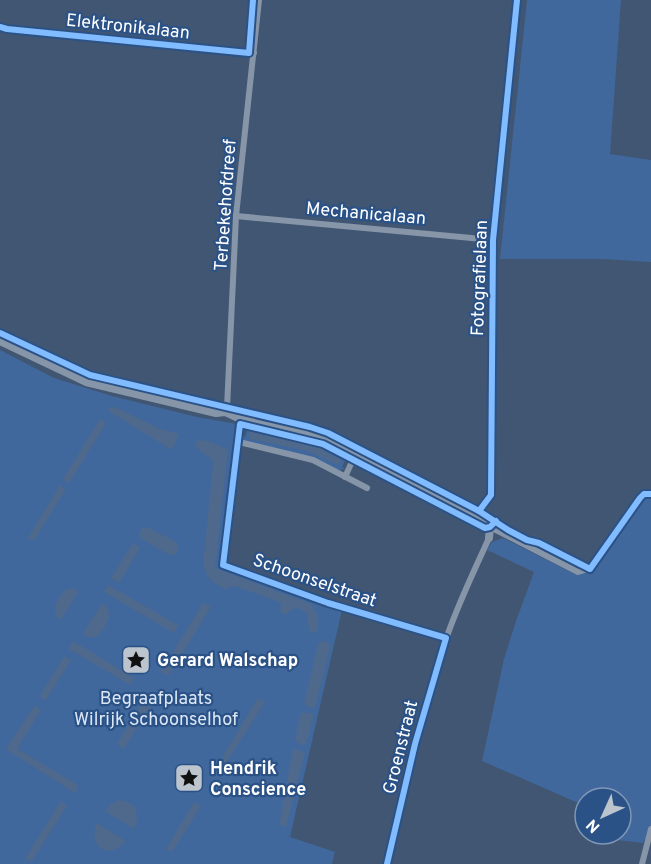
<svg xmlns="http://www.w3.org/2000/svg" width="651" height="864" font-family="Overpass,sans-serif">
	<rect width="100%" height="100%" fill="#405672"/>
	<g fill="#40689c">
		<polygon points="527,0 621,0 610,154 651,160 651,262 603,259 500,259"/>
		<polygon points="0,350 54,378 112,396 197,417 237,424 220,566 342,610 290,837 335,852 332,864 0,864"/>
		<polygon points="248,427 314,442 347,457 342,467 345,469 338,470 243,440 242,436 245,437"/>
		<polygon points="646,496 651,496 651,841 645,839 643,843 608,839 608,834 621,834 621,798 585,798 585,806 482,761 504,659 516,621 534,572 487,550 492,542 503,538 577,575 583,568 591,572"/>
	</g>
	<g fill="#4f698d">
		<polygon points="111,407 115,407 160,429 179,434 172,450 110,412 108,410"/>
		<polygon points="100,419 105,422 105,425 69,483 63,479"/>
		<polygon points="254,431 314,445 342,460 338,465 307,451 250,439 250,432"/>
		<path d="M198 440 207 441 228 449 215 568 311 604C318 615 321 622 315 634L309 631 307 614 301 609 295 608 285 615 279 610 282 603 237 587 231 586 228 589C210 584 203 575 204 556L213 463 210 458 195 447V443Z"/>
		<polygon points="60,485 66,490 64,492 35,539 32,540 28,538"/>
		<polygon points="147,527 178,543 178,552 171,556 142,539 139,533 142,528"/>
		<polygon points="133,543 140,548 119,583 111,578"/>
		<polygon points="108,585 178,625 174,633 104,592"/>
		<path d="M73 588 78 592 61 620C49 610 57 602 64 591Z"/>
		<path d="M102 603C116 612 106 628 96 637H87L83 634Z"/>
		<polygon points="203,603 211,607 168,676 161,672"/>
		<polygon points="73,641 134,678 135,678 130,685 69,649"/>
		<polygon points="319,641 330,643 330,648 315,707 313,709 304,704"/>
		<polygon points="64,656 71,660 46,700 44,700 40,696"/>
		<polygon points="145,697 153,702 124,749 117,744"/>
		<polygon points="258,698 265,702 218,775 214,771"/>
		<polygon points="35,705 41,710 18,747 19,750 78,785 76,792 73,792 6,749"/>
		<polygon points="303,712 313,714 313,717 306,744 303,745 295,741 301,713"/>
		<polygon points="293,749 305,752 286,827 279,825"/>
		<polygon points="119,800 128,802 136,808 137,821 134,829 105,811 111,804"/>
		<polygon points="61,801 67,806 31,862 26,859 26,857"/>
		<polygon points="194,802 201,806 172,852 166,849"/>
		<path d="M97 823 126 841C109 861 87 847 97 823Z"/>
	</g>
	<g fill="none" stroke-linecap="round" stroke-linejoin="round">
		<g stroke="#8795a8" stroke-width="6">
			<polyline points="0,27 7,29 254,53"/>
			<polyline points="236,216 493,240"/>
			<polyline points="225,412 227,408 236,216 259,0"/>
			<polyline points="240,419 239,442 313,460 367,488"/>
			<polyline points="345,477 355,455"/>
			<polyline points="491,495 493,240 517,0"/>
			<polyline points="490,527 578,572 588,569"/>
			<polyline points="223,565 328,603 446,638"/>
			<path d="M387 864C405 788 421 712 446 639 458 604 474 571 489 538"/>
			<polyline points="642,864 651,829"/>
		</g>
		<g stroke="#8795a8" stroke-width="8">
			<path d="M0 341 86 382 216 413 225 412 240 419 322 438 466 514C478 516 485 504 491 495"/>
			<polyline points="471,512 490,527 489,538"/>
		</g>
		<g stroke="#2b5287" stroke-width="10">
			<g id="cycleway">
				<polyline points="0,27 7,29 249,53 253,0"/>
				<polyline points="0,333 90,375 310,427 328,433 479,511 508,530 527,540 539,543 590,569 640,498 644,494 651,494"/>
				<polyline points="479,511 491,495 493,240 517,0"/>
				<polyline points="387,864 415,744 446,638 328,603 223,565 240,424 323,444 485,528 490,527 496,521"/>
			</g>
		</g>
		<use href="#cycleway" stroke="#80bcff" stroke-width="6"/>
	</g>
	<defs>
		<g id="sight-square" transform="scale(1.5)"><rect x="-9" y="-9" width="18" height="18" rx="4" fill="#bcc4ce" stroke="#2b5287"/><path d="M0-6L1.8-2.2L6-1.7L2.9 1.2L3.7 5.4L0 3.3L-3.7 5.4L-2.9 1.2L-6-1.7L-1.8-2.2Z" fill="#111"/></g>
	</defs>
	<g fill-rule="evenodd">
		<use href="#sight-square" x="136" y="660"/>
		<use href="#sight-square" x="189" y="778"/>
	</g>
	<g text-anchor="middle" stroke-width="4.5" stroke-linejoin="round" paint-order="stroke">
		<g font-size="18" fill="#fff" stroke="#2b5287">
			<text transform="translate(128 26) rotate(6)" y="6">Elektronikalaan</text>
			<text transform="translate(225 205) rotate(-86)" y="6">Terbekehofdreef</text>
			<text transform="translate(366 213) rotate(5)" y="6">Mechanicalaan</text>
			<text transform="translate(479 278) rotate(-88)" y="6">Fotografielaan</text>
			<text transform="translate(315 580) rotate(19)" y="6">Schoonselstraat</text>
			<text transform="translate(400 747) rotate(-76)" y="6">Groenstraat</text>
		</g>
		<g font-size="18" font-weight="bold" fill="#fff" stroke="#2b5287" text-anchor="start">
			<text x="157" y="666">Gerard Walschap</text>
			<text x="210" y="774">Hendrik<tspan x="210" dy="21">Conscience</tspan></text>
		</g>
		<g font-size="18" fill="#dbe7f6" stroke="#2b5287">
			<text x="156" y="704">Begraafplaats<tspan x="156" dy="21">Wilrijk Schoonselhof</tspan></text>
		</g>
	</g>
	<g transform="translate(603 816) rotate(225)"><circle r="28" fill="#2b5287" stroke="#8097b7" stroke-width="1.5"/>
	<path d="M0-4.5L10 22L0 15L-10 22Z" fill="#bcc4ce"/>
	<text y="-9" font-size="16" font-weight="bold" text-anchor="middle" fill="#ffffff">N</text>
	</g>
</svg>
